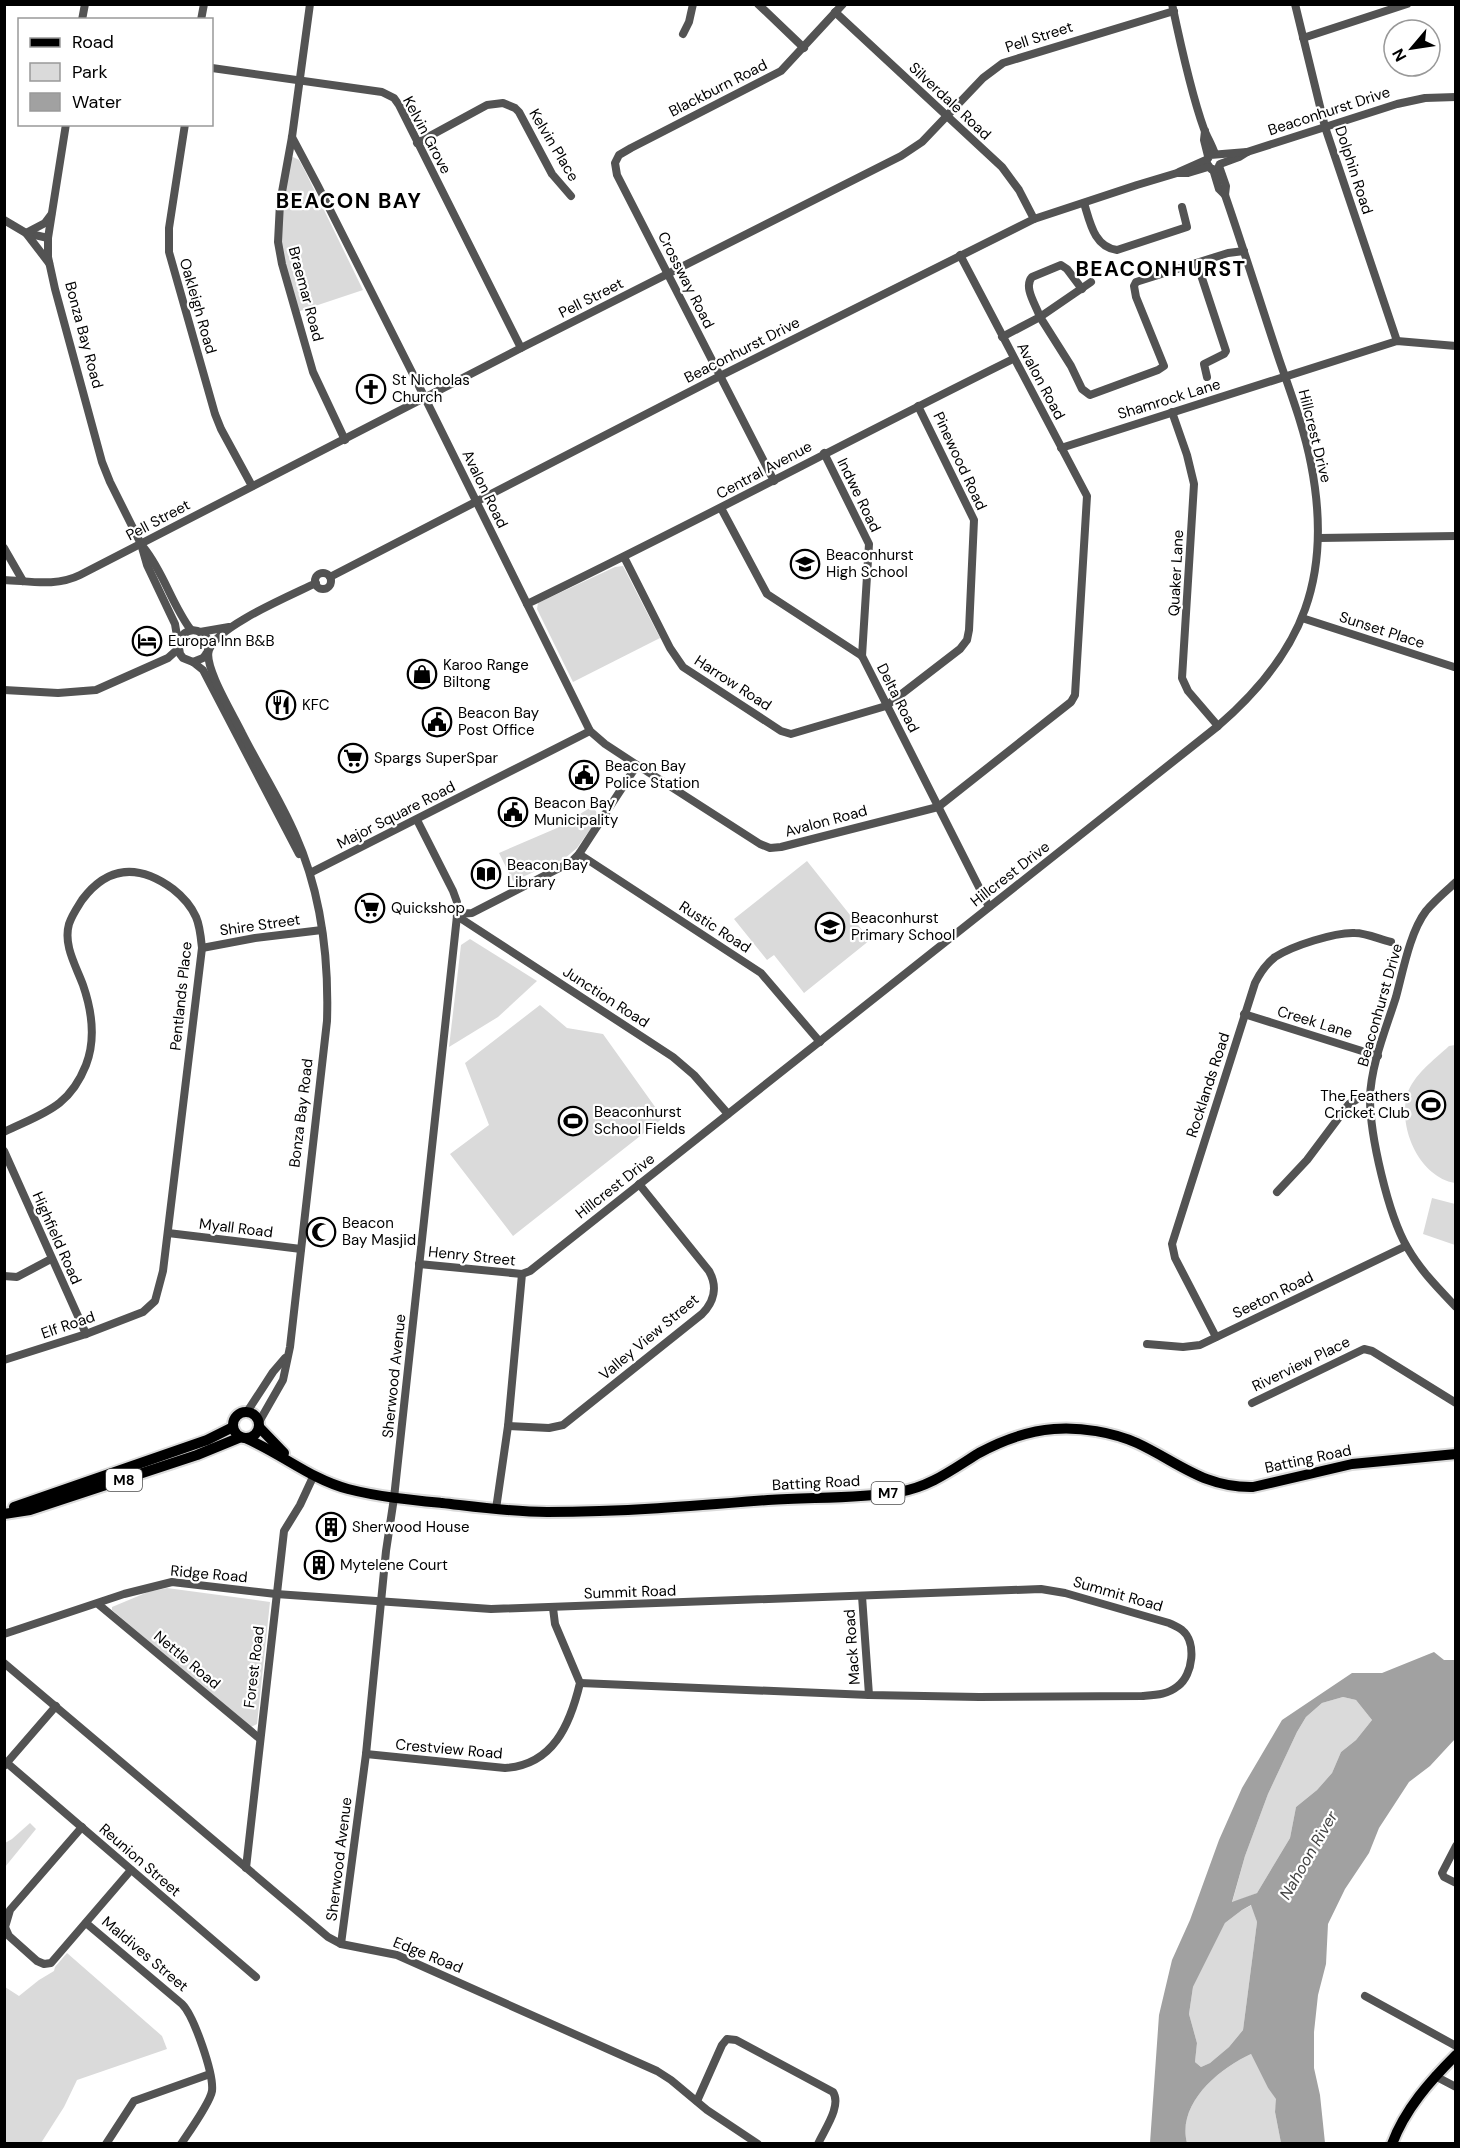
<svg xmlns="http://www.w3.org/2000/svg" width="1460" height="2148" font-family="'DM Sans',sans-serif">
	<rect width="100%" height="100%" fill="#fff"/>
	<g fill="#dadada">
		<polygon points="293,157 299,160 304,169 363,290 297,312 282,257 279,231 291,158"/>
		<polygon points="623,566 660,638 573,682 537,609 538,603 615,567"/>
		<polygon points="593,806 599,817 577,848 564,859 513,881 499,853 557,828"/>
		<polygon points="807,861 870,940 804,993 774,955 767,960 734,919"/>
		<polygon points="470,939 537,981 498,1017 449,1047 461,945"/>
		<polygon points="540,1005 567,1028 603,1034 663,1118 513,1236 450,1154 489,1125 465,1063"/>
		<path d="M1455 1045H1456L1455 1183C1420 1177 1398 1129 1407 1095 1413 1075 1434 1060 1449 1046Z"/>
		<polygon points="1432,1198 1455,1204 1455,1245 1423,1234"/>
		<polygon points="167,1588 270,1602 257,1724 251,1727 245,1724 112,1610 112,1607 148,1592"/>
		<polygon points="1343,1697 1356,1700 1372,1720 1356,1740 1341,1752 1332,1773 1317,1790 1296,1807 1290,1838 1257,1893 1232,1903 1245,1856 1268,1794 1297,1732 1306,1717 1322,1703"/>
		<polygon points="30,1823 36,1829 5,1867 5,1843 12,1839"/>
		<polygon points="1252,1905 1257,1922 1243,2030 1229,2047 1210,2063 1201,2067 1195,2062 1197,2043 1189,2014 1193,1987 1225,1923 1242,1910"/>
		<polygon points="67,1953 162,2036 167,2049 77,2080 64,2107 41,2143 5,2143 5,1987 19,1996 39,1980 54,1971 55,1967"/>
		<path d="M1251 2054 1268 2088 1277 2099 1275 2112 1281 2143H1187C1177 2104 1218 2069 1251 2054Z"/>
	</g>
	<path fill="#a1a1a1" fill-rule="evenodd" d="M1434 1652 1444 1660H1455V1739L1430 1766 1409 1782 1379 1828 1369 1853 1345 1889 1328 1924 1326 1964 1318 1995 1314 2032V2068L1320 2095 1325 2143H1281L1275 2112 1276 2099 1268 2088 1251 2054C1218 2069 1177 2104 1187 2143H1150L1159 2015 1172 1960 1190 1920 1219 1840 1242 1788 1282 1720 1352 1673H1382ZM1343 1697 1356 1700 1372 1720 1356 1740 1341 1752 1332 1773 1317 1790 1296 1807 1290 1838 1257 1893 1232 1902 1245 1856 1268 1794 1297 1732 1306 1717 1322 1703ZM1251 1905 1257 1922 1243 2030 1229 2047 1210 2063 1201 2067 1195 2062 1197 2043 1189 2014 1193 1987 1225 1923 1242 1910Z"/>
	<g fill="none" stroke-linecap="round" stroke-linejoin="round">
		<g stroke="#dbdbdb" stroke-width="14">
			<g id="major">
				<circle cx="246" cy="1425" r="13"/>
				<polyline points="259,1427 284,1453"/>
				<path d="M245 1438C281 1453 310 1479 348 1489 379 1497 411 1500 442 1503 477 1507 512 1512 547 1512 621 1512 695 1506 768 1500 812 1497 856 1499 899 1492 930 1487 953 1469 979 1453 1001 1441 1029 1431 1054 1429 1081 1427 1112 1432 1137 1443 1178 1462 1204 1488 1253 1487L1352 1464 1456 1454"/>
				<polyline points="14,1507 207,1440 233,1427"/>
				<polyline points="4,1514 30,1510 197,1455 241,1437"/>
				<path d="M1392 2144C1405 2109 1430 2081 1456 2055"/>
			</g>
		</g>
		<g stroke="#535353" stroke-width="8">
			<polyline points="310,4 292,137 280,203 278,242 282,264 313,372 345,440"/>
			<polyline points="758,4 804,48"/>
			<path d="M1172 4C1180 42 1191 93 1204 129 1207 137 1212 145 1215 154"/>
			<polyline points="1295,4 1325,127 1397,341"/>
			<polyline points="835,12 1002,167 1019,190 1034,219"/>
			<polyline points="82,20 85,4"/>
			<polyline points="201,20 204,4"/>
			<polyline points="683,34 689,22 693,4"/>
			<polyline points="1303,38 1407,4"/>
			<polyline points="212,68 382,92 394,98 399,105 521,348"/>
			<path d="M66 124 48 238V257L55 289 102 462 110 482 141 544 147 565 175 624 180 654 183 658 193 662 203 658C223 636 186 616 178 644"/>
			<polyline points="185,124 169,228 169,252 215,414 221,429 252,486"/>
			<polyline points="1205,131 1204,140 1208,156"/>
			<polyline points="292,137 318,186 425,398 590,731 605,744 637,765 760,844 770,848 781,847 938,807 1071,702 1075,695 1087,496 960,255"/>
			<polyline points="417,143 487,105 503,103 515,108 519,112 552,174 571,196"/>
			<polyline points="1220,164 1239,157 1247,152 1397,104 1425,98 1456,97"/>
			<polyline points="1211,169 1206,162 1210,155 1247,152"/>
			<polyline points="1213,169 1219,189 1225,195"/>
			<polyline points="1179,172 1206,160"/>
			<path d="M1084 203C1090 222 1094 247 1117 250L1187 227 1182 207"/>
			<polyline points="4,220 26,233 48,238"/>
			<polyline points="49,263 26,233 45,223 51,215"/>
			<polyline points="1197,263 1226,351 1224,354 1204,364 1207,377"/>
			<polyline points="1091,282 1040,317 1071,366 1082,389 1090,395 1158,370 1164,366 1136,297 1134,286 1136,282 1228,253 1244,251"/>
			<path d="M1002 337 1040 317C1036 305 1023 287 1032 277L1061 265 1067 269 1082 289"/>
			<polyline points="1172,412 1187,455 1194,484 1182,678 1188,691 1218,726"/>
			<polyline points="1061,448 1397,341 1456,346"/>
			<polyline points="824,453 869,544 862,656"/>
			<polyline points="774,481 617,175 615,163 619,155 631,148 781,71 843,4"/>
			<polyline points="721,508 767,594 862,656 989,907"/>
			<polyline points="1319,538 1456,536"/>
			<polyline points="4,548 23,581"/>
			<path d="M144 548C164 573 172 605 191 630"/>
			<polyline points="624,557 670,648 683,667 781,731 791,734 886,706 960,649 967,640 969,630 974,520 918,406"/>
			<circle cx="323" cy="581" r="8"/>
			<polyline points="330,577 720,376 1034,219 1137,185 1177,173 1188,173 1208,167"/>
			<path d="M4 580C30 581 56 587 80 575L521 348 901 156 922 142 983 78 1003 63 1174 11"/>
			<path d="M527 604C691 525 851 439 1013 359"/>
			<polyline points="1302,618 1454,667"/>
			<polyline points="200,632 229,627"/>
			<polyline points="193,662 203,670 299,854"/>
			<polyline points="4,690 58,693 96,690 168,658 178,649"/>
			<polyline points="579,854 761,973 820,1042"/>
			<polyline points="310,873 590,731"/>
			<path d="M1456 882C1446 891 1435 900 1426 911 1410 932 1403 971 1396 997 1386 1029 1371 1064 1370 1098 1370 1136 1388 1214 1407 1247 1420 1270 1438 1288 1456 1307"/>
			<polyline points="457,914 472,913 571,862 579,854 637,765"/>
			<polyline points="457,916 673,1057 694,1075 728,1114"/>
			<polyline points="202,948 255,938 322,930"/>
			<polyline points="1244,1014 1378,1056"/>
			<path d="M4 1132C43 1113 69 1108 86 1065 96 1039 92 1011 83 985 76 966 63 945 69 924 72 915 77 908 82 900 108 865 139 864 173 889 182 896 191 906 196 917 200 926 201 938 202 948L163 1271 155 1301 143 1312 86 1334 4 1360"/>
			<polyline points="4,1151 86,1334"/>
			<polyline points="1277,1192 1307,1160 1349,1104 1359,1098 1370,1096"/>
			<polyline points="168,1233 301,1249"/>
			<polyline points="419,1264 522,1274"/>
			<polyline points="4,1276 17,1277 51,1259"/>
			<path d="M1216 1337 1175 1258 1172 1244 1255 983C1260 973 1266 964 1275 957 1292 946 1335 932 1355 933 1366 933 1379 939 1391 942"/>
			<polyline points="1147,1344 1183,1347 1200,1345 1406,1246"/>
			<polyline points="1252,1403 1364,1349 1372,1351 1456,1403"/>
			<polyline points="247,1412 273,1372 285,1358"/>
			<path d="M259 1422 283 1380 290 1347 327 1021C329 957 321 892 295 834 280 799 259 767 242 733 234 716 203 666 209 650 217 626 292 595 316 583"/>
			<path d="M508 1426 549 1428 563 1425 702 1314C714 1302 718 1287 709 1271L639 1184"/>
			<path d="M496 1509 508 1426 522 1274 530 1271 1218 726C1304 652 1333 576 1311 464 1304 428 1291 394 1279 359 1261 305 1244 250 1225 195L1226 186 1219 166"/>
			<polyline points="862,1596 869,1695"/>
			<polyline points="98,1604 259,1738"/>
			<path d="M4 1634 124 1594 172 1582 276 1594 491 1609 1041 1589 1065 1593 1169 1623C1173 1625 1178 1627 1182 1630 1197 1642 1193 1675 1178 1686 1167 1695 1156 1695 1142 1696L979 1697 869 1695 580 1683"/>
			<polyline points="4,1663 328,1937 341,1944 397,1955 657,2071 671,2080 707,2110 758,2144"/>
			<path d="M366 1754 505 1768C553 1765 570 1725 580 1683L555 1624 553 1608"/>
			<polyline points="7,1763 256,1977"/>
			<polyline points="4,1766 56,1706"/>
			<polyline points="82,1827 10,1910 5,1927 9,1936 37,1961 44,1964 51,1963 131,1870"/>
			<polyline points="1456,1846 1442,1873 1444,1877 1456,1883"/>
			<polyline points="246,1868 284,1531 300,1505 313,1477"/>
			<path d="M86 1923 182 2004C194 2016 214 2074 212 2091 210 2103 189 2132 181 2144"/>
			<polyline points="341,1944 366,1754 386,1551 394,1498 457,916 457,902 453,891 417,820"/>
			<polyline points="1365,1996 1456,2046"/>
			<polyline points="1435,2076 1456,2087"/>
			<path d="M697 2101 722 2045 727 2039 736 2040 833 2092C842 2106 824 2130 818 2144"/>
			<polyline points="106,2144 134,2101 210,2074"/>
		</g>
		<use href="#major" stroke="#000" stroke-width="10"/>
	</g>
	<defs>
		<g id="church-ring" transform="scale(1.5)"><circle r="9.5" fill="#fff" stroke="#000" stroke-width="1.5"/><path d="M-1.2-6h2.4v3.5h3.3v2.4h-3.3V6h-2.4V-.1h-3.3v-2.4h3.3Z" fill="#000"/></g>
		<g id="school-ring" transform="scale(1.5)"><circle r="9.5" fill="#fff" stroke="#000" stroke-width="1.5"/><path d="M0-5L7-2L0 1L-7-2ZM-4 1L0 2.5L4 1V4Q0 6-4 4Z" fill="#000"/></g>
		<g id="hotel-ring" transform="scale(1.5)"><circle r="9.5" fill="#fff" stroke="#000" stroke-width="1.5"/><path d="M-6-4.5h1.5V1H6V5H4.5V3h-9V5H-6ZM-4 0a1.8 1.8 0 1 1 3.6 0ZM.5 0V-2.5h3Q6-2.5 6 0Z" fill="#000"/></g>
		<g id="shop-ring" transform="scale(1.5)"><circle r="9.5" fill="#fff" stroke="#000" stroke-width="1.5"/><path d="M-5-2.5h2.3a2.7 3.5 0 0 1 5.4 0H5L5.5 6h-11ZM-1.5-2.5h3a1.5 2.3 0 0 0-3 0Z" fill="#000"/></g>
		<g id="restaurant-ring" transform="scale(1.5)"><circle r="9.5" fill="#fff" stroke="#000" stroke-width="1.5"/><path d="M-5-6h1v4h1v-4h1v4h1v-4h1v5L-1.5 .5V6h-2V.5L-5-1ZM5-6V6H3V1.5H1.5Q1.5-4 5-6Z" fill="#000"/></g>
		<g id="civic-ring" transform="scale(1.5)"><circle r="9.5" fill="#fff" stroke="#000" stroke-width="1.5"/><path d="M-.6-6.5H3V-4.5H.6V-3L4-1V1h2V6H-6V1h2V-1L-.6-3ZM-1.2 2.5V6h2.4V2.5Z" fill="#000"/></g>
		<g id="supermarket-ring" transform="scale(1.5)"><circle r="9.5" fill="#fff" stroke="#000" stroke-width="1.5"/><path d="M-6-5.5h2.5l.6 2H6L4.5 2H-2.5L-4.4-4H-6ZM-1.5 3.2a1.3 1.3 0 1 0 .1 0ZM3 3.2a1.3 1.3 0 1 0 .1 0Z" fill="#000"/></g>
		<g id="library-ring" transform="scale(1.5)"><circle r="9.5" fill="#fff" stroke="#000" stroke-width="1.5"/><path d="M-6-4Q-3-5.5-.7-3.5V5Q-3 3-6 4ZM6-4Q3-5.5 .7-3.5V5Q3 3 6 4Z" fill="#000"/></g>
		<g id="stadium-ring" transform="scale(1.5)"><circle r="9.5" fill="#fff" stroke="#000" stroke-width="1.5"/><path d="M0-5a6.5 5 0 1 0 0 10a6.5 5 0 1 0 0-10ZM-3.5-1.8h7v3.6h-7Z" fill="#000"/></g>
		<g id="mosque-ring" transform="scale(1.5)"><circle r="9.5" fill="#fff" stroke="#000" stroke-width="1.5"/><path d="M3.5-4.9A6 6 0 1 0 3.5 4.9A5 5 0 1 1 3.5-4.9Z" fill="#000"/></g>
		<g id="building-ring" transform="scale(1.5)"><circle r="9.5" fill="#fff" stroke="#000" stroke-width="1.5"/><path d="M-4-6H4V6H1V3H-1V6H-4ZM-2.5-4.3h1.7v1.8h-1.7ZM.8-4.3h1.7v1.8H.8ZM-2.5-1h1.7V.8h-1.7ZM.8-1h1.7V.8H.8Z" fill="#000"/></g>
	</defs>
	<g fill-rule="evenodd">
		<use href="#church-ring" x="371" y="389"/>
		<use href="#school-ring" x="805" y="564"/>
		<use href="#hotel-ring" x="147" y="641"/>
		<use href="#shop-ring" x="422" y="674"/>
		<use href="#restaurant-ring" x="281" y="705"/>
		<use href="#civic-ring" x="437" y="722"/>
		<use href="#supermarket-ring" x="353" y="758"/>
		<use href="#civic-ring" x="584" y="775"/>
		<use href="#civic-ring" x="513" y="812"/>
		<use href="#library-ring" x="486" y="874"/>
		<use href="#supermarket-ring" x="370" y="908"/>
		<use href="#school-ring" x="830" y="927"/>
		<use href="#stadium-ring" x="1431" y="1105"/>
		<use href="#stadium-ring" x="573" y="1121"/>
		<use href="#mosque-ring" x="321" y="1232"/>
		<use href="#building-ring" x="331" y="1527"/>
		<use href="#building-ring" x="319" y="1565"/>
	</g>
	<g text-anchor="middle" stroke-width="4.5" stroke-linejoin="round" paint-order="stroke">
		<g fill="#fff" stroke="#4c4c4c" stroke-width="1.5">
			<rect x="106" y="1469" width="36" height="22" rx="4.5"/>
			<rect x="871.5" y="1482" width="33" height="22" rx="4.5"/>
		</g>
		<g font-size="14" font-weight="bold" fill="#000">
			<text x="124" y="1485">M8</text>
			<text x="888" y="1498">M7</text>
		</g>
		<g font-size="15" fill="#000" stroke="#fff">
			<text transform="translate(1039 37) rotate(-18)" y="5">Pell Street</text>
			<text transform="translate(718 88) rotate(-27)" y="5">Blackburn Road</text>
			<text transform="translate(950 101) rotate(43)" y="5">Silverdale Road</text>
			<text transform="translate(1329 111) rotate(-18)" y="5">Beaconhurst Drive</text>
			<text transform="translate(427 135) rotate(62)" y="5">Kelvin Grove</text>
			<text transform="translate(554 145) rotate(59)" y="5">Kelvin Place</text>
			<text transform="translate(1354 170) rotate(72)" y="5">Dolphin Road</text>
			<text transform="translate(686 280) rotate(63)" y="5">Crossway Road</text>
			<text transform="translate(306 294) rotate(75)" y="5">Braemar Road</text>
			<text transform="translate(591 298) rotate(-27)" y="5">Pell Street</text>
			<text transform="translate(198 306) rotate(74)" y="5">Oakleigh Road</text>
			<text transform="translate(84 335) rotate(75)" y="5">Bonza Bay Road</text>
			<text transform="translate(742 350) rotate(-27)" y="5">Beaconhurst Drive</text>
			<text transform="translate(1041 381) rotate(62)" y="5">Avalon Road</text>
			<text transform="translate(1169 399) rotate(-17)" y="5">Shamrock Lane</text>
			<text transform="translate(1315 436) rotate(76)" y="5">Hillcrest Drive</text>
			<text transform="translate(960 461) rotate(65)" y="5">Pinewood Road</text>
			<text transform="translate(764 470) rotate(-28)" y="5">Central Avenue</text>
			<text transform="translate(485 489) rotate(64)" y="5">Avalon Road</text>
			<text transform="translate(859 495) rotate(64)" y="5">Indwe Road</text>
			<text transform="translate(158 520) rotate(-28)" y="5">Pell Street</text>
			<text transform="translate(1176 573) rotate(-87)" y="5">Quaker Lane</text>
			<text transform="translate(1382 630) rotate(18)" y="5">Sunset Place</text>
			<text transform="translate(733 683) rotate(33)" y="5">Harrow Road</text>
			<text transform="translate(898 698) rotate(63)" y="5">Delta Road</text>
			<text transform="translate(396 815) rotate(-27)" y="5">Major Square Road</text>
			<text transform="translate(826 821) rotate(-15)" y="5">Avalon Road</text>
			<text transform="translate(1010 874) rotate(-38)" y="5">Hillcrest Drive</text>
			<text transform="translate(260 925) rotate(-8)" y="5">Shire Street</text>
			<text transform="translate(715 927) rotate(33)" y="5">Rustic Road</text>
			<text transform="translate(181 996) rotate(-84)" y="5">Pentlands Place</text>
			<text transform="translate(606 997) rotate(33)" y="5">Junction Road</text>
			<text transform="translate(1380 1005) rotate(-74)" y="5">Beaconhurst Drive</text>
			<text transform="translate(1315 1022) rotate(17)" y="5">Creek Lane</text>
			<text transform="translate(1208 1085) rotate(-72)" y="5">Rocklands Road</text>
			<text transform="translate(301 1113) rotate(-83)" y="5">Bonza Bay Road</text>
			<text transform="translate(615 1186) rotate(-38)" y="5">Hillcrest Drive</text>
			<text transform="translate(236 1228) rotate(7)" y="5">Myall Road</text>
			<text transform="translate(57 1238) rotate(66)" y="5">Highfield Road</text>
			<text transform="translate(472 1256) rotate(6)" y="5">Henry Street</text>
			<text transform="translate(1273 1295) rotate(-26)" y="5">Seeton Road</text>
			<text transform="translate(68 1325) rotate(-19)" y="5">Elf Road</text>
			<text transform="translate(649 1337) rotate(-40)" y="5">Valley View Street</text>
			<text transform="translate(1301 1364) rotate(-26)" y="5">Riverview Place</text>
			<text transform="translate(394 1376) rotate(-84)" y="5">Sherwood Avenue</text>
			<text transform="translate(1308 1459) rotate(-12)" y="5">Batting Road</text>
			<text transform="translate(816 1483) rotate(-3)" y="5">Batting Road</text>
			<text transform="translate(209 1574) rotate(5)" y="5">Ridge Road</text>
			<text transform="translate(630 1592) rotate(-2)" y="5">Summit Road</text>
			<text transform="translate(1118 1594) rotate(16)" y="5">Summit Road</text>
			<text transform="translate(852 1647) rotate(-94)" y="5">Mack Road</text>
			<text transform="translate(187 1660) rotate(40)" y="5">Nettle Road</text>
			<text transform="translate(254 1667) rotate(-83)" y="5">Forest Road</text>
			<text transform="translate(449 1749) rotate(5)" y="5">Crestview Road</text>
			<text transform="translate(339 1859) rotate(-83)" y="5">Sherwood Avenue</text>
			<text transform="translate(140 1860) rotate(41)" y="5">Reunion Street</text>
			<text transform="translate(145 1954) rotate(40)" y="5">Maldives Street</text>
			<text transform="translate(428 1955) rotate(22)" y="5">Edge Road</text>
		</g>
		<g font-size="15" fill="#000" stroke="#fff" text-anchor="start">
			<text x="392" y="385">St Nicholas<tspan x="392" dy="17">Church</tspan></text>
			<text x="826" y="560">Beaconhurst<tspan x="826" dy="17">High School</tspan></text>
			<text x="168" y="646">Europa Inn B&amp;B</text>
			<text x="443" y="670">Karoo Range<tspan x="443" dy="17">Biltong</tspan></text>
			<text x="302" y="710">KFC</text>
			<text x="458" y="718">Beacon Bay<tspan x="458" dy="17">Post Office</tspan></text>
			<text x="374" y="763">Spargs SuperSpar</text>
			<text x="605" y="771">Beacon Bay<tspan x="605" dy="17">Police Station</tspan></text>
			<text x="534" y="808">Beacon Bay<tspan x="534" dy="17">Municipality</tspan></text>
			<text x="507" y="870">Beacon Bay<tspan x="507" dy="17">Library</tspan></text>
			<text x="391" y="913">Quickshop</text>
			<text x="851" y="923">Beaconhurst<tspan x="851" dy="17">Primary School</tspan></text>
			<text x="1410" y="1101" text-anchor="end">The Feathers<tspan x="1410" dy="17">Cricket Club</tspan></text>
			<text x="594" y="1117">Beaconhurst<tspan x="594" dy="17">School Fields</tspan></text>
			<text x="342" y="1228">Beacon<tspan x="342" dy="17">Bay Masjid</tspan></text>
			<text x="352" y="1532">Sherwood House</text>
			<text x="340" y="1570">Mytelene Court</text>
		</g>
		<g font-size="16" font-style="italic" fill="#424242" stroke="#fff">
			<text transform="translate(1308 1855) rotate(-60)" y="6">Nahoon River</text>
		</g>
		<g font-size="21" font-weight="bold" letter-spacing="1.5" fill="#000" stroke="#fff">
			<text x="349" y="208">BEACON BAY</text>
			<text x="1161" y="276">BEACONHURST</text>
		</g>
	</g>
	<rect width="1460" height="2148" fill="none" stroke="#000000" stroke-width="12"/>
	<rect x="18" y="18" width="195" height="108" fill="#ffffff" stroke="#999999" stroke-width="1.5"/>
	<rect x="30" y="38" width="30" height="9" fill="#000000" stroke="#999999" stroke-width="1.5"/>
	<text x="72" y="48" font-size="18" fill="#000000">Road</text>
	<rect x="30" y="63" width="30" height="18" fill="#dadada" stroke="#999999" stroke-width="1.5"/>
	<text x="72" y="78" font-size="18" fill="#000000">Park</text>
	<rect x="30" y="93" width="30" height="18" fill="#a1a1a1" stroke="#999999" stroke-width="1.5"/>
	<text x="72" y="108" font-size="18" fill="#000000">Water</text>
	<g transform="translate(1412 48) rotate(241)"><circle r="28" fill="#ffffff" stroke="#999999" stroke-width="1.5"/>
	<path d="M0-4.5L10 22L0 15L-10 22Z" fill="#000000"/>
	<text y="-9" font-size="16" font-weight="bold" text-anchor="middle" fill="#000000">N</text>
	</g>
</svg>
